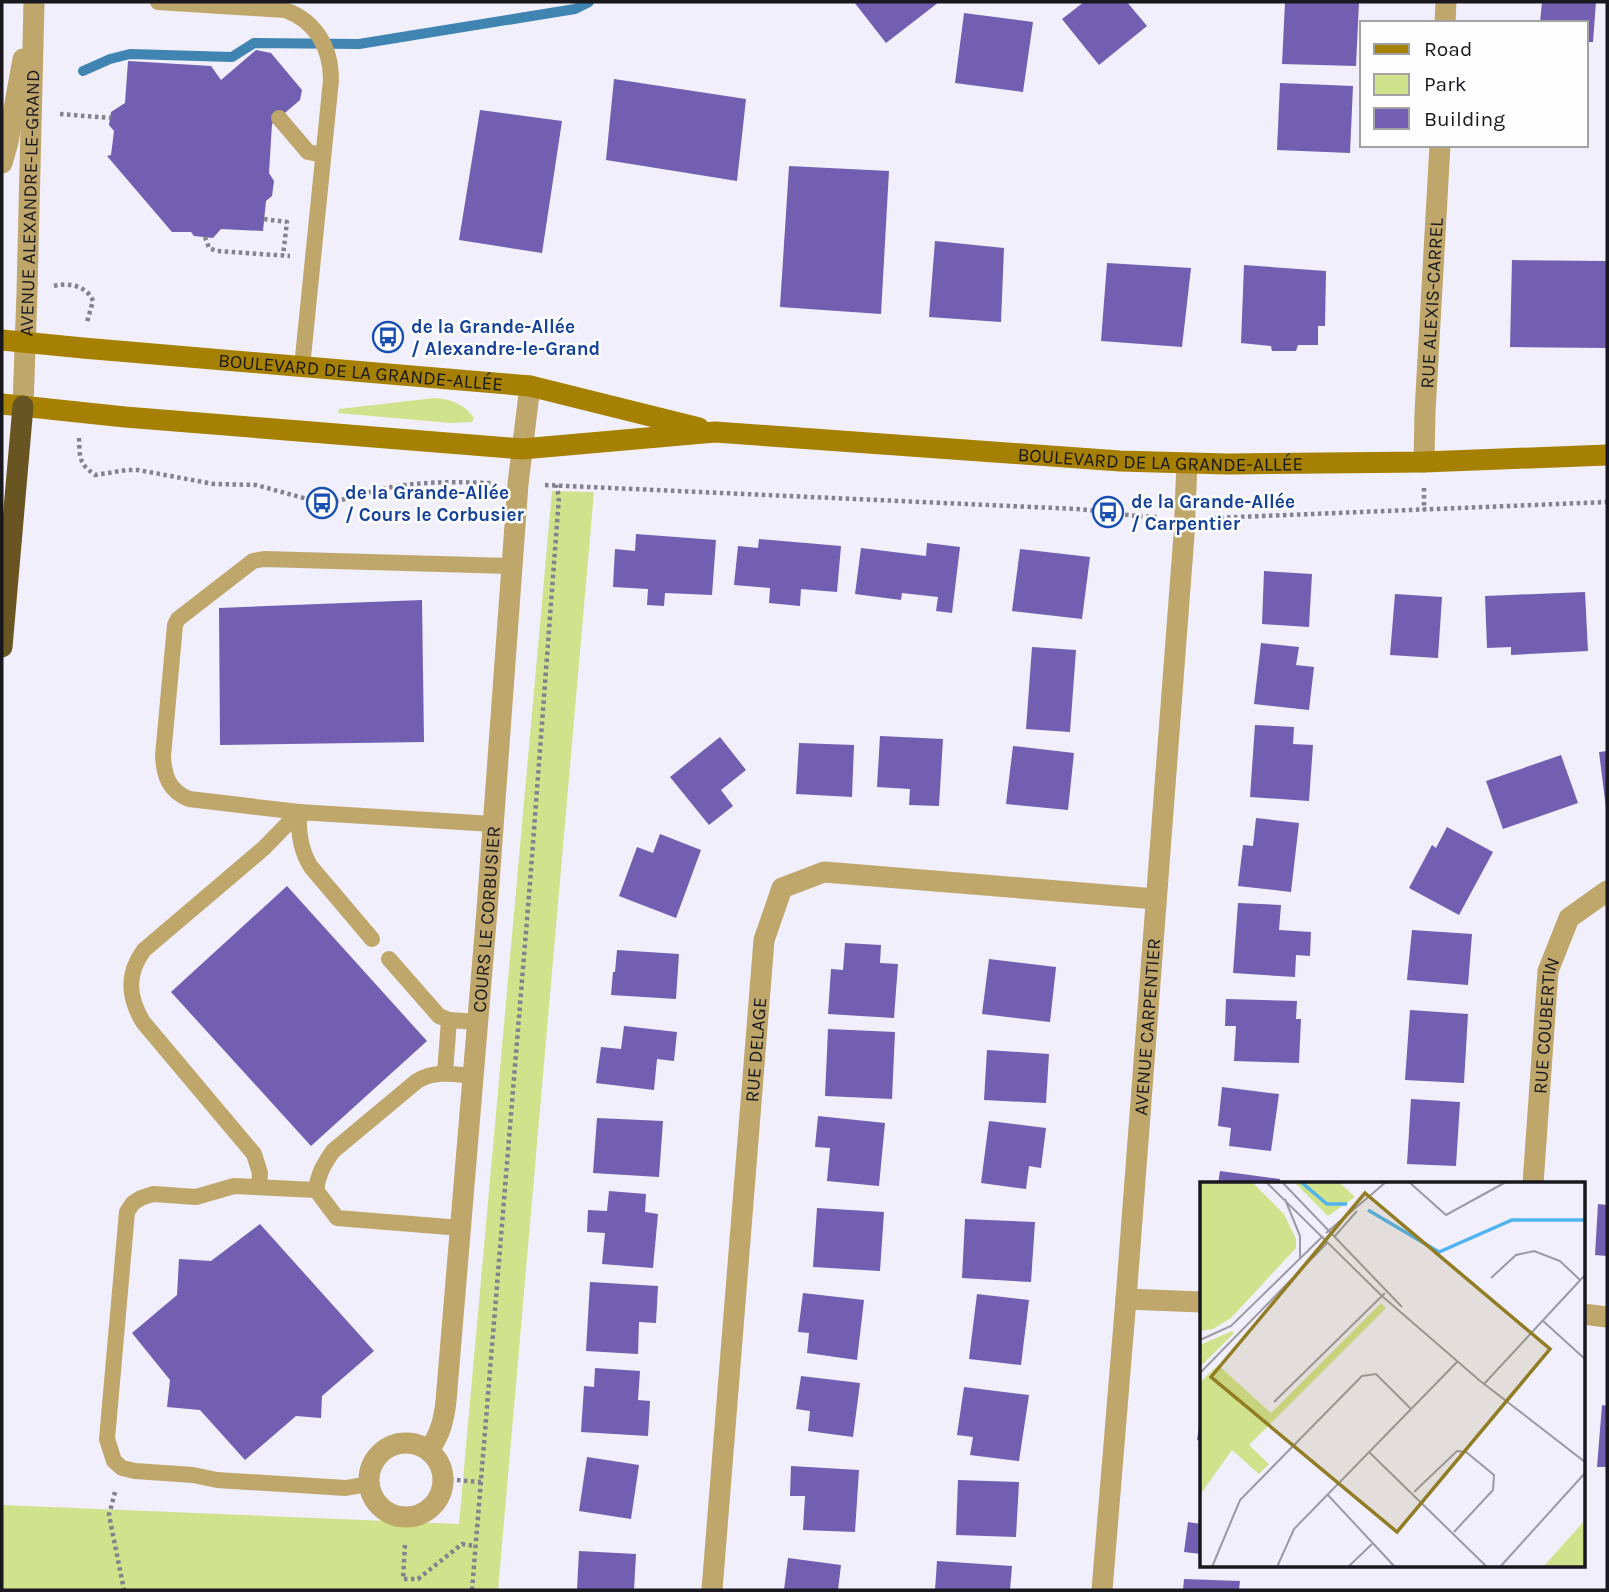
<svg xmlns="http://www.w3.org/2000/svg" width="1609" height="1592" font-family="Karla,sans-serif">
	<rect width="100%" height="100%" fill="#f1effc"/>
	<g fill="#d1e28d">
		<path d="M434 398C450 399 465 404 474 418L472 422 450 423 338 413 339 409Z"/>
		<polygon points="552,491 594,492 498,1590 2,1590 2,1505 459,1524"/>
	</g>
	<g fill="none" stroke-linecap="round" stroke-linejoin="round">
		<polyline stroke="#4084b1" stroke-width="10" points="83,71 110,59 130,54 232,57 254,43 359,44 575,9 589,2"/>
	</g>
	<g fill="#725fb2">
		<polygon points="854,2 939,2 886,43"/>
		<polygon points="1084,2 1127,2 1147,26 1099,65 1062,19"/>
		<polygon points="1285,2 1359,2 1356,66 1282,64"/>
		<polygon points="1542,2 1596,2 1593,42 1586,42 1586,23 1540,23"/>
		<polygon points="964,13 1033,22 1023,92 955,83"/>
		<polygon points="256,50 271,53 302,90 300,100 272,124 269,173 274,181 272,196 266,201 263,231 221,229 213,238 194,236 191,232 172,232 107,156 111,155 114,131 109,125 111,112 125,103 128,61 211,66 221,80"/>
		<polygon points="614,79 746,99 737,181 606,160"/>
		<polygon points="1280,83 1353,86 1350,153 1277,150"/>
		<polygon points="480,110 562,121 542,253 459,240"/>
		<polygon points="789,166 889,171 881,314 780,307"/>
		<polygon points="935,241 1004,248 1001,322 929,317"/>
		<polygon points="1512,260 1607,261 1607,348 1510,347"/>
		<polygon points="1107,263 1191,268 1182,347 1101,341"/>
		<polygon points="1244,265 1326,271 1325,326 1318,326 1318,345 1298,345 1296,351 1272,351 1271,346 1241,343"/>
		<polygon points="636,534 716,540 712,595 665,593 664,606 647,605 648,589 613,587 615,549 635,551"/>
		<polygon points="759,539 841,546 837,592 801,589 800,606 769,603 770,588 734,585 738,546 758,548"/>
		<polygon points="927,543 960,547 952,613 936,611 938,597 902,593 901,600 855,594 861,548 926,556"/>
		<polygon points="1020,549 1090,557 1082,619 1012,611"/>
		<polygon points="1264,571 1312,574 1309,627 1262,624"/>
		<polygon points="1585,592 1588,651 1511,655 1511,647 1487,648 1485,596"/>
		<polygon points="1395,594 1442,597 1438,658 1390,655"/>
		<polygon points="422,600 424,742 220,745 219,608"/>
		<polygon points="1261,643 1299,647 1296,665 1314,667 1309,710 1254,704"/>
		<polygon points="1032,647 1076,650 1070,732 1026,729"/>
		<polygon points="1255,725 1294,727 1293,744 1313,745 1309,801 1250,797"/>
		<polygon points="880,736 943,739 939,806 909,805 910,789 877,787"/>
		<polygon points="720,737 746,770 721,790 733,806 709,825 670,777"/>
		<polygon points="799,743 854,745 852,797 796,794"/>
		<polygon points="1013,746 1074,753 1068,810 1006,804"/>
		<polygon points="1607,751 1607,807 1606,808 1599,752"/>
		<polygon points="1561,755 1578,803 1503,829 1486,781"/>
		<polygon points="1256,818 1299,823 1291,892 1238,886 1243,845 1253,846"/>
		<polygon points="1447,827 1493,852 1459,915 1409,888 1432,845 1436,848"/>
		<polygon points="660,834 701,850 676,918 619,896 637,847 653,853"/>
		<polygon points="287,886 427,1041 311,1146 171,992"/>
		<polygon points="1238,903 1281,905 1279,930 1311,932 1310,956 1296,955 1295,977 1233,973"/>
		<polygon points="1412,930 1472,934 1468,985 1407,980"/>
		<polygon points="845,943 881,945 880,963 898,964 894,1018 828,1014 831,969 843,970"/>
		<polygon points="617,950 679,954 676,999 611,995 613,972 615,972"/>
		<polygon points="989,959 1056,967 1050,1022 982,1014"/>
		<polygon points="1226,999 1297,1001 1296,1019 1301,1019 1299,1063 1234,1061 1236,1026 1225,1026"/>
		<polygon points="1410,1010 1468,1014 1464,1083 1405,1080"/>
		<polygon points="624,1026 677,1032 674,1061 657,1059 654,1090 596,1083 601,1047 621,1049"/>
		<polygon points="828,1029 895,1032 892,1099 825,1096"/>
		<polygon points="987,1050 1049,1054 1046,1103 984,1100"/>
		<polygon points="1222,1087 1279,1094 1271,1151 1229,1146 1231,1128 1218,1126"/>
		<polygon points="1411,1099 1460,1102 1456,1166 1407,1164"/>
		<polygon points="818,1116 885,1123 879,1186 827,1181 830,1148 815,1147"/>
		<polygon points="597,1118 663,1121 659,1177 593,1173"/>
		<polygon points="989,1121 1046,1128 1041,1168 1029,1166 1026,1189 981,1183"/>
		<polygon points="1220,1171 1280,1179 1279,1184 1218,1184"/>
		<polygon points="609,1191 646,1194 645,1212 658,1214 653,1268 602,1264 605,1233 587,1232 588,1210 607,1211"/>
		<polygon points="1598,1204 1607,1205 1607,1256 1595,1255"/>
		<polygon points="817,1208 884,1212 880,1271 813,1267"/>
		<polygon points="965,1219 1035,1222 1031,1282 962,1278"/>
		<polygon points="260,1224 374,1351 322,1396 321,1418 296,1416 245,1460 200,1410 167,1407 170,1380 132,1333 177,1295 179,1259 211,1261"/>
		<polygon points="590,1282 658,1286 656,1323 639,1322 638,1354 586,1351"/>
		<polygon points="803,1293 864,1300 857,1360 807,1353 809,1333 798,1332"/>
		<polygon points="977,1294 1029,1300 1021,1365 969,1359"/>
		<polygon points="595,1368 640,1371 638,1400 650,1401 648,1436 581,1432 584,1386 594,1387"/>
		<polygon points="801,1376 860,1383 853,1437 808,1431 810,1411 796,1409"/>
		<polygon points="964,1387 1029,1395 1019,1461 970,1455 973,1437 957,1435"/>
		<polygon points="1602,1405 1607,1406 1607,1467 1597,1467"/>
		<polygon points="1200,1421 1201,1421 1201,1441 1197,1440"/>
		<polygon points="587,1457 639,1465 631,1519 579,1511"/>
		<polygon points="791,1466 859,1470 855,1532 803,1530 805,1496 790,1496"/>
		<polygon points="958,1480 1019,1482 1016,1537 956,1535"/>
		<polygon points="1188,1522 1201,1524 1201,1554 1184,1552"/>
		<polygon points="579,1551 636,1554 634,1590 577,1590"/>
		<polygon points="788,1558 841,1565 838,1590 784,1590"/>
		<polygon points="937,1561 1012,1566 1010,1590 935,1590"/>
		<polygon points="1184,1579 1240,1581 1239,1590 1183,1590"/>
	</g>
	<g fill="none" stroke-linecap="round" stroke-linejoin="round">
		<g stroke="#84828c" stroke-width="4.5" stroke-dasharray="3.5 3.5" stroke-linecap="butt">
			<polyline points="60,114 111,118"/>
			<polyline points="264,219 287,222 283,255"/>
			<polyline points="205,237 209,248 217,251 290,256"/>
			<path d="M54 286C69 282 87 286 93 301L87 322"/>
			<path d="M79 438C80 457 78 463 95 475L127 470H138L214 484 256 485 322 503C346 501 369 491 392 487 425 481 458 482 491 483"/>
			<path d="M545 485 1077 509C1104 511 1131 517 1159 517"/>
			<polyline points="1424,488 1424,510"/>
			<polyline points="1213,518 1607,502"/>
			<polyline points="443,1479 481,1482"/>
			<polyline points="115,1492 109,1515 124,1590"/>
			<polyline points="405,1545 403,1579 418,1579 462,1544 476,1546"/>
			<polyline points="472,1590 530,883 559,497 556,485"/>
		</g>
		<g stroke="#bfa66a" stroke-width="16">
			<path d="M158 2 285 10C316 21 331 48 331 80L302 367"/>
			<polyline points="279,118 308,152 323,155"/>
			<path d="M299 812 189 799C169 791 164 776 163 756L175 625 178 619 253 561 264 559 512 566"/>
			<path d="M372 939 311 867C300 850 298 832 299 812L493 824"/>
			<polyline points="389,959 439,1016 449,1020 478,1022"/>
			<polyline points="445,1073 449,1020"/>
			<path d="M259 1187 260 1173 254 1154 143 1022C128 997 126 974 144 950L264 848 299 812"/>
			<path d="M316 1190C318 1174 324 1164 333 1151L417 1081C435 1070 453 1074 473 1076"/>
			<polyline points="368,1484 346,1488 217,1480 193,1475 135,1471 122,1468 114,1461 107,1439 127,1212 133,1203 141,1198 153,1194 196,1197 234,1186 316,1190 337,1218 461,1228"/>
		</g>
		<g stroke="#bfa66a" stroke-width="21">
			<polyline points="1445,23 1446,2"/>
			<polyline points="2,163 8,142 23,59"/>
			<path id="s1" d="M23 406 27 292 34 2"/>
			<path id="s2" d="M1424 462 1425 412 1440 145"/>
			<path id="s3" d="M1533 1184 1548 971 1569 918 1607 891"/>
			<polyline points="1126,1299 1201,1302"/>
			<polyline points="1583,1314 1607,1317"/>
			<circle cx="406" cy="1480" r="37"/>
			<path id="s4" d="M429 1450C440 1435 444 1420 446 1401L487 910 518 484 530 386"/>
			<path id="s5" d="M712 1590 764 940 782 888 824 872 1156 899"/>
			<path id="s6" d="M1102 1590 1126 1299 1184 535 1187 463"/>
		</g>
		<g stroke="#a68000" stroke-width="21">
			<path id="s7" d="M2 340 83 348 530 386 699 428"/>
			<path id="s8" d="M2 404 125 417 522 449 715 432 1120 461 1227 464 1424 462 1607 455"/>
		</g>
		<polyline stroke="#695521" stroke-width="21" points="2,647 23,406"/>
	</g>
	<defs>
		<g id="bus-ring" transform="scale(1.575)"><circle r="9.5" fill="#fefefe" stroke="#1a4fb4" stroke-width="1.5"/><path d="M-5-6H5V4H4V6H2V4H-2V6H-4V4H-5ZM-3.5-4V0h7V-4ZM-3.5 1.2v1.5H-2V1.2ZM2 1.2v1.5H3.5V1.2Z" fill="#1a4fb4"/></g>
	</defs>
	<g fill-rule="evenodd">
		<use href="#bus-ring" x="388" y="337"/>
		<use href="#bus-ring" x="322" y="503"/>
		<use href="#bus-ring" x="1108" y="512"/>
	</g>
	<g text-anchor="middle" stroke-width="5" stroke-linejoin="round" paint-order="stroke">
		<g font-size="19" fill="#19181f" stroke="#fefefe">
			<text dy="7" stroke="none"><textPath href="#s1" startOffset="203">AVENUE ALEXANDRE-LE-GRAND</textPath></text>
			<text dy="7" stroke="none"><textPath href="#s2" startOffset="159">RUE ALEXIS-CARREL</textPath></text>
			<text dy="7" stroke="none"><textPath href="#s7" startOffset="360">BOULEVARD DE LA GRANDE-ALLÉE</textPath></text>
			<text dy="7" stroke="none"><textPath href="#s8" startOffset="1162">BOULEVARD DE LA GRANDE-ALLÉE</textPath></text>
			<text dy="7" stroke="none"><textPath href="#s4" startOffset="536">COURS LE CORBUSIER</textPath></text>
			<text dy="7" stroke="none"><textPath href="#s3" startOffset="159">RUE COUBERTIN</textPath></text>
			<text dy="7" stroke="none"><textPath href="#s6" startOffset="565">AVENUE CARPENTIER</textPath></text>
			<text dy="7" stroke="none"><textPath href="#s5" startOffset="542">RUE DELAGE</textPath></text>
		</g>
		<g font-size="19" font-weight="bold" fill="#164399" stroke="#fefefe" text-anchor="start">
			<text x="411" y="333">de la Grande-Allée<tspan x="411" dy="22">/ Alexandre-le-Grand</tspan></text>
			<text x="345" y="499">de la Grande-Allée<tspan x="345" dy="22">/ Cours le Corbusier</tspan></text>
			<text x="1131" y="508">de la Grande-Allée<tspan x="1131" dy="22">/ Carpentier</tspan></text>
		</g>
	</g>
	<g transform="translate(1200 1182)">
		<rect width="385" height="385" fill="#f1effc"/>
		<path d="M0 0H52L84 32 96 57V66L31 136 13 147 0 149ZM94 0H139L155 15 128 34ZM181 121 186 126 49 263 69 282 59 292 32 268 0 313V200L18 183 71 231ZM32 149 34 151 0 185V163ZM385 338V385H343Z" fill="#d1e28d"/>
		<path fill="none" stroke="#51b3ef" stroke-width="3.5" d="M101 0 127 22H147M168 28 239 70 312 38H385"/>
		<path fill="none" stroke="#9b99a4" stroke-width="2" d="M66 0 182 114 279 198 385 280M82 0 202 125M209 0 246 33 306 0M85 17 100 54V76M126 51 186 0M134 55 157 29M291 96 316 73 334 69 360 79 380 98M343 139 385 177M0 158 31 144 123 54M0 191 128 60M284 202 385 93M74 220 185 111M169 270 287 385M214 310 257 269 266 270 294 293 293 308 254 350M127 312 195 385M12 385 40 318 162 194 176 192 211 227M77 385 94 347 257 180M148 385 172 362M300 385 385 291"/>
		<path fill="#917d23" fill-opacity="0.15" stroke="#917d23" stroke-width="3.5" d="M165 11 350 167 197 350 11 195Z"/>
		<rect width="385" height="385" fill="none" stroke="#19181f" stroke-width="3.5"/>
	</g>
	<rect width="1609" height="1592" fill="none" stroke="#19181f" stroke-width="7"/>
	<rect x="1360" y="21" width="228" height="126" fill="#fefefe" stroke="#a2a2a5" stroke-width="2"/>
	<rect x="1374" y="44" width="35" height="10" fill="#a68000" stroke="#a2a2a5" stroke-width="2"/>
	<text x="1424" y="56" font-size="21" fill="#19181f">Road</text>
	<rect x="1374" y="74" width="35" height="21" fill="#d1e28d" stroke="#a2a2a5" stroke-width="2"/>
	<text x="1424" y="91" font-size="21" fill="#19181f">Park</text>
	<rect x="1374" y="108" width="35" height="21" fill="#725fb2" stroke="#a2a2a5" stroke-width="2"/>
	<text x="1424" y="126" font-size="21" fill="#19181f">Building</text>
</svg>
